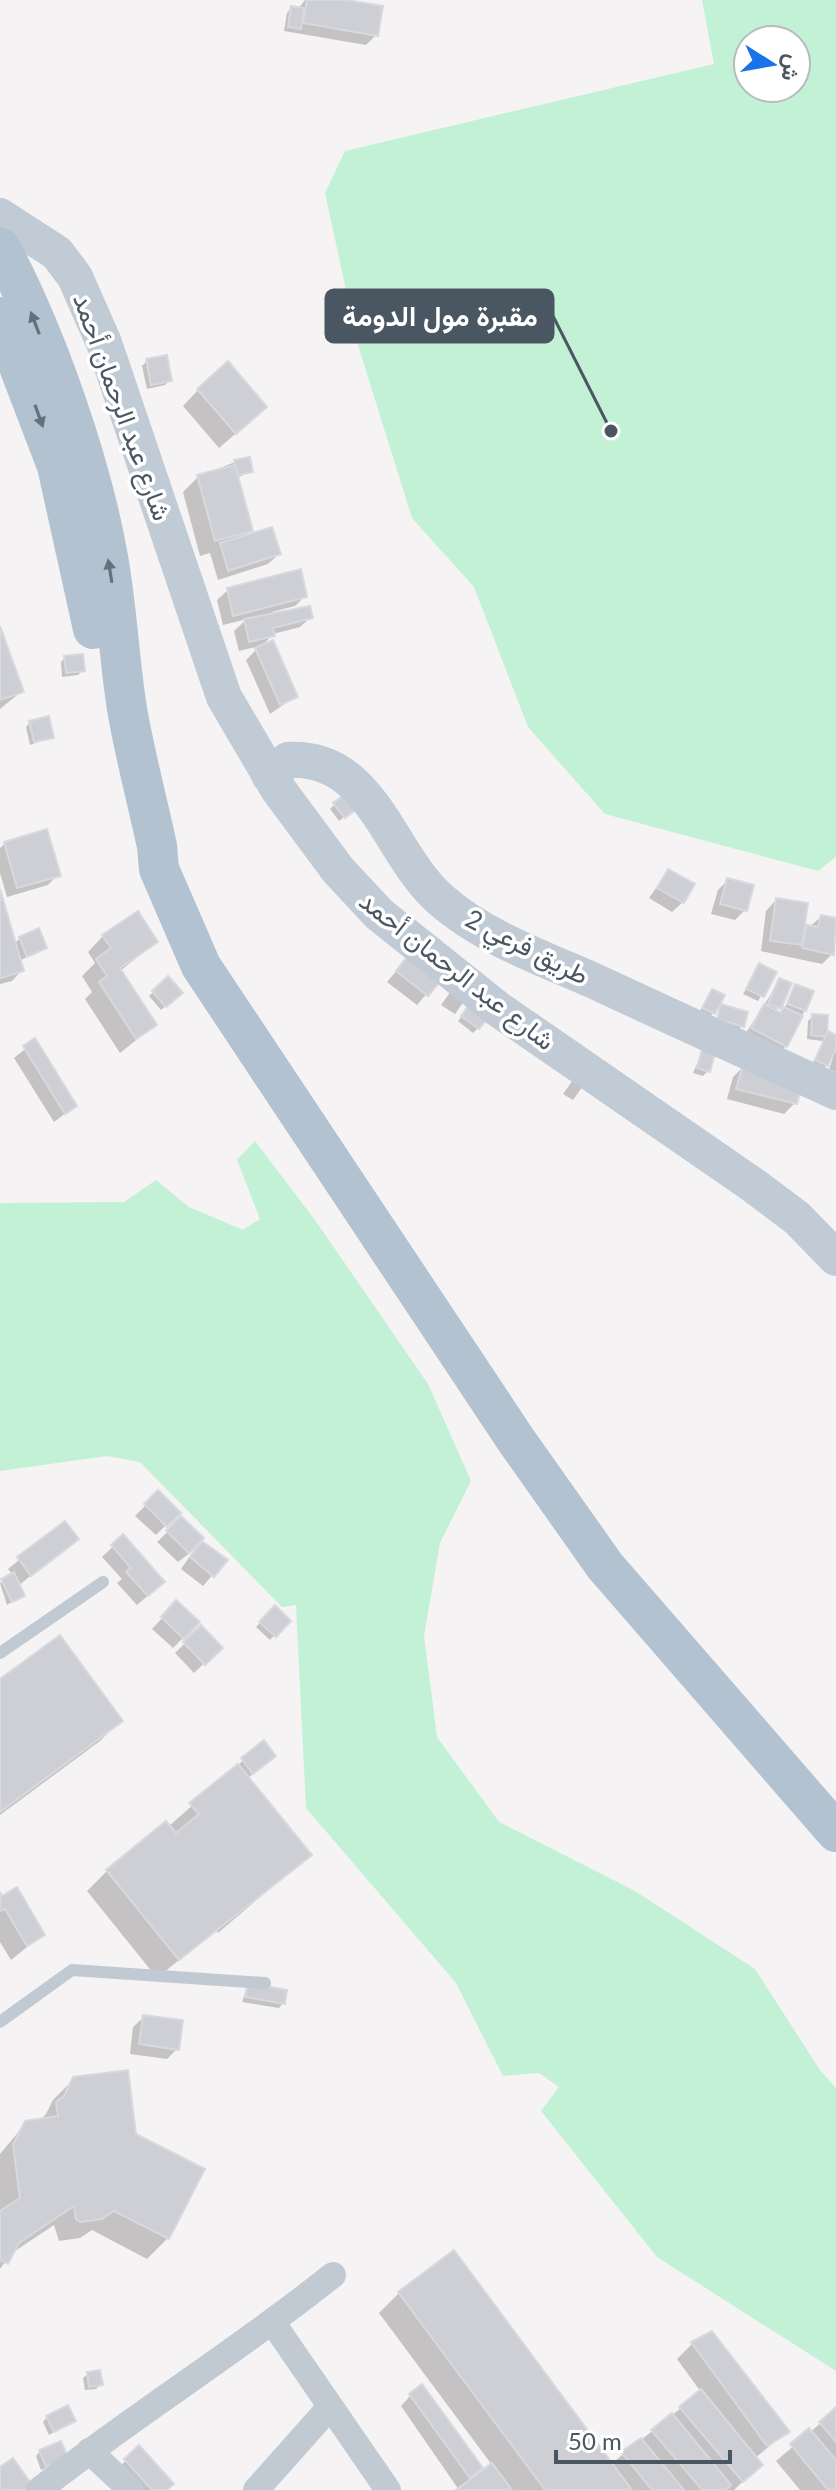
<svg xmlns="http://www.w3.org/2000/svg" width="836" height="2490" font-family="Lato,Vazirmatn,sans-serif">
	<rect width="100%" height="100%" fill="#f5f3f3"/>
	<g fill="#c3f1d5" fill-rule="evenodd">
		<path d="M702 0H836V857L818 871 605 814 528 727 474 587 412 518 358 345 325 193 345 151 714 64ZM796 40V88H748V40Z"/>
		<polygon points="255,1141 315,1220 428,1384 471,1481 440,1543 424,1636 437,1737 499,1822 635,1891 755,1969 820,2070 836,2088 836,2371 657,2257 541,2111 559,2087 539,2073 503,2076 456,1983 306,1808 296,1605 282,1607 140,1462 107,1456 0,1471 0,1203 124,1202 156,1180 189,1207 243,1230 260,1219 237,1160"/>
	</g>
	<g fill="#0003">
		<polygon points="305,0 335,0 376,35 366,45 284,31 287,13 291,8 298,9"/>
		<polygon points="147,361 170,380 165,385 147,389 142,366"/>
		<polygon points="198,390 249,422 219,448 183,406"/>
		<polygon points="235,462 251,471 237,478 251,530 243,538 279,554 268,564 218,580 210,553 200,556 183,492 198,477"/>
		<polygon points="228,590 305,596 295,606 272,612 273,616 311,617 300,627 273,634 261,647 296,696 270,714 246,660 260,646 239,651 234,631 247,619 223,625 217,600"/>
		<polygon points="0,632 22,691 0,709"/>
		<polygon points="65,658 82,671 78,675 62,677 61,662"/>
		<polygon points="30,722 51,737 30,745 26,727"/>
		<polygon points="334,805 352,811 339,821 330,809"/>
		<polygon points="5,844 58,875 48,885 7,897 0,873 0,848"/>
		<polygon points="668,871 683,902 672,912 649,898"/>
		<polygon points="728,880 745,910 735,920 711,914 718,890"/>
		<polygon points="0,896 14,944 20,938 45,948 19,961 22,970 12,981 0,984"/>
		<polygon points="776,900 802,933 821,917 836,920 832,954 822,964 761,951 766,911"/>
		<polygon points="103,936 156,942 120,971 155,1025 120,1053 85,999 92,992 82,976 95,963 88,952"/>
		<polygon points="410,955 440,978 417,1005 387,982"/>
		<polygon points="760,966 774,973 758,1001 743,994"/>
		<polygon points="168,979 180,993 161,1010 149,996"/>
		<polygon points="780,980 790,984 775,1012 780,1014 783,1011 796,986 805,1010 786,1046 775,1056 742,1039"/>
		<polygon points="454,987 471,991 455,1014 441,1005"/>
		<polygon points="712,991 713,1013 709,1018 699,1013"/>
		<polygon points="471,1004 478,1028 473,1033 458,1021"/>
		<polygon points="722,1006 742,1026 737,1031 714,1024"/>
		<polygon points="813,1016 825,1032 836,1037 836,1072 829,1069 833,1058 822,1070 812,1065 823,1041 807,1039 808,1021"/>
		<polygon points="35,1041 75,1106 54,1122 14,1058"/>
		<polygon points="704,1048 708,1071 703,1076 693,1073"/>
		<polygon points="743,1067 795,1103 784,1114 727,1099 733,1077"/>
		<polygon points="575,1077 585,1083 573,1100 563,1094"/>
		<polygon points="158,1493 178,1513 156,1535 135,1516"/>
		<polygon points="181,1519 199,1540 225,1560 203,1586 181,1569 195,1549 178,1562 157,1542"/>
		<polygon points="64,1524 76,1539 18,1586 22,1595 7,1605 0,1583 13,1575 8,1569"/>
		<polygon points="123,1537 152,1592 137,1605 117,1583 122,1579 102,1557"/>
		<polygon points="176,1603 183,1638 173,1648 152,1629"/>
		<polygon points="275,1608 288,1621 270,1640 256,1627"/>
		<polygon points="201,1628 220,1648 194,1673 175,1653"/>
		<polygon points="0,1682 121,1720 100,1741 0,1815"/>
		<polygon points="263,1743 274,1756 247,1779 309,1855 218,1933 216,1930 157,1978 87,1891 107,1871 168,1827"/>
		<polygon points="0,1896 42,1935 11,1960 0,1942"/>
		<polygon points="248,1985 283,2003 279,2008 242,2002"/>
		<polygon points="144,2017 177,2049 167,2059 130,2054 133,2027"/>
		<polygon points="74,2079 135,2136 168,2238 147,2259 92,2230 80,2238 59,2241 54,2225 12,2253 0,2269 0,2154 26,2123 39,2121 46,2114 53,2100"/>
		<polygon points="399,2293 611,2464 701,2392 677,2359 692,2344 787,2432 755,2458 760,2465 734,2490 459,2490 401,2406 411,2395 480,2468 472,2481 492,2465 379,2313"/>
		<polygon points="88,2374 101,2384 96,2389 85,2390 83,2378"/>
		<polygon points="836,2410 836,2490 800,2490 776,2461"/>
		<polygon points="47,2417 73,2420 49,2435 43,2422"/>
		<polygon points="139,2448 165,2490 133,2490 115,2471"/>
		<polygon points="40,2451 61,2462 41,2470 36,2456"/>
	</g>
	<g fill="#cdcfd5" stroke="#d7d9de" stroke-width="2">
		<polygon points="307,0 347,0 383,6 378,36 303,23"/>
		<polygon points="291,6 304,8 301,29 288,27"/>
		<polygon points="167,355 172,381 151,385 146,359"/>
		<polygon points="228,361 267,407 236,434 197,389"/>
		<polygon points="250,457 253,472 237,475 234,460"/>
		<polygon points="235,465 253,531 215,541 197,475"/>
		<polygon points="272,527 281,554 228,571 220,543"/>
		<polygon points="301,569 307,597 233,616 227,588"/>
		<polygon points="310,606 313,618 273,628 275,636 249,642 244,619"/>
		<polygon points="0,626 24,692 0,700"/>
		<polygon points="273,640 298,697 280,705 255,648"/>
		<polygon points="83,654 85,671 66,673 64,656"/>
		<polygon points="49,716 54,738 34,742 29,721"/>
		<polygon points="348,792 359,807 345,818 333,803"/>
		<polygon points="47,829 61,876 17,888 4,842"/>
		<polygon points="668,869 695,884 684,903 657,888"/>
		<polygon points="727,878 754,885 747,911 720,904"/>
		<polygon points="0,889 24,971 1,978 0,976"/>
		<polygon points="776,898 808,903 802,945 770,941"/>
		<polygon points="138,911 158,942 120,968 157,1025 136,1039 99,982 107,976 96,959 111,948 102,935"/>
		<polygon points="821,915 836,918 834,955 802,948 807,925 818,927"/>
		<polygon points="39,928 47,948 27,957 19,937"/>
		<polygon points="410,953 443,978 428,996 396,971"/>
		<polygon points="759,963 777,972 764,997 746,989"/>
		<polygon points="168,976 183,993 166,1007 152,991"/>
		<polygon points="779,978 792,983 781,1009 768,1004"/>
		<polygon points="795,984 814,991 806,1011 787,1004"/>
		<polygon points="712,989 725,995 715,1014 702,1008"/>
		<polygon points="475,997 494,1011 479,1029 461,1016"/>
		<polygon points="721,1004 748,1012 744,1027 717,1019"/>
		<polygon points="764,1004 781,1013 784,1007 803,1016 787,1047 751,1028"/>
		<polygon points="812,1014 828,1015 827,1037 811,1035"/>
		<polygon points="828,1031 836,1035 836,1049 828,1066 815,1060"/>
		<polygon points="35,1038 77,1106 65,1114 23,1046"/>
		<polygon points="703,1045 716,1049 710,1072 697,1068"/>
		<polygon points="743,1065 803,1080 797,1104 736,1089"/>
		<polygon points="158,1490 181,1513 167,1527 144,1504"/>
		<polygon points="181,1516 204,1538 189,1553 166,1531"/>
		<polygon points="65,1521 79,1539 31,1576 17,1557"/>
		<polygon points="123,1534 165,1582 148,1596 126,1572 131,1568 111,1545"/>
		<polygon points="202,1541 228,1560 214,1577 190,1557"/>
		<polygon points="14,1572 25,1596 12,1602 1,1579"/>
		<polygon points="176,1600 200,1622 184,1639 161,1617"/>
		<polygon points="275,1605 291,1621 276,1637 259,1622"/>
		<polygon points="201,1625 223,1648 205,1665 183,1642"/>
		<polygon points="60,1635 123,1721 0,1812 0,1679"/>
		<polygon points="264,1740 276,1756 253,1774 241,1758"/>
		<polygon points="238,1764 312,1855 179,1960 106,1870 166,1821 176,1833 199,1814 189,1803"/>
		<polygon points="17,1887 45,1935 27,1946 5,1909 0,1911 0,1892 2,1896"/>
		<polygon points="248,1983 287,1990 285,2004 245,1997"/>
		<polygon points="143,2015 183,2020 179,2050 139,2044"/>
		<polygon points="128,2070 136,2134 205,2169 169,2239 114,2211 102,2219 80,2222 76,2219 74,2206 19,2243 8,2264 0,2260 0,2211 20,2198 13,2145 25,2121 58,2116 56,2102 64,2096 73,2077"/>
		<polygon points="454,2250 632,2490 545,2490 398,2292"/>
		<polygon points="712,2331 790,2432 767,2446 691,2342"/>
		<polygon points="100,2370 103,2385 89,2387 87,2372"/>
		<polygon points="422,2384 483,2468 470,2478 409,2394"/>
		<polygon points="701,2389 763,2465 743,2482 679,2407"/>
		<polygon points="68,2405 76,2421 54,2432 46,2416"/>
		<polygon points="836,2407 836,2442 819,2422"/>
		<polygon points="672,2413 731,2485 726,2490 702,2490 651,2430"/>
		<polygon points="809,2428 836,2460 836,2490 828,2490 790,2444"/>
		<polygon points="641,2438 684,2490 652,2490 621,2452"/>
		<polygon points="61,2441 68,2458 46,2467 39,2450"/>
		<polygon points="139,2445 174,2484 167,2490 152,2490 124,2459"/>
		<polygon points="13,2458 32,2485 25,2490 0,2490 0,2467"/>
		<polygon points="492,2463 512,2490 456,2490"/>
	</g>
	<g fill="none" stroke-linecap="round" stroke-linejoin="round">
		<g stroke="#c1cad2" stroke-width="12">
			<polyline points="0,1653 103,1582"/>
			<polyline points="0,2022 72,1970 265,1983"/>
		</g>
		<g stroke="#c1cad2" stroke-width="26">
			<polyline points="273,2323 388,2490"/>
			<polyline points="89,2451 131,2490"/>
			<path d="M39 2490C134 2415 238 2351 333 2275"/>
			<polyline points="256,2490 329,2408"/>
		</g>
		<g stroke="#c1cbd6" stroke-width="36">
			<polyline points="0,216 57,253 75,277 104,343 224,697 278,789 338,870 379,914 498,1009 753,1185 797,1218 836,1258"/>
			<path d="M269 775 288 760C373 755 388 854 441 900 483 937 542 958 592 980 673 1018 755 1055 836 1092"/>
		</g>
		<g stroke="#b3c2d1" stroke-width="40">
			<path d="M0 247C46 333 91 461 108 557 117 607 119 658 127 709 135 755 147 800 157 846L159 869 201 966 516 1440 605 1566 836 1832"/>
			<polyline points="0,317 57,466 93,629"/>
		</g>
	</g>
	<defs><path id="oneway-solid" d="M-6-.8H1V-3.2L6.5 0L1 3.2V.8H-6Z" transform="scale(2)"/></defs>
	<g fill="#64717d">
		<use href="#oneway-solid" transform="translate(35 323) rotate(-111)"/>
		<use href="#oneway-solid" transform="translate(39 416) rotate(70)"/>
		<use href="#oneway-solid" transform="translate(110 571) rotate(-99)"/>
	</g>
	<g text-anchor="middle" stroke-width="7" stroke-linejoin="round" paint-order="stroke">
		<g font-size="26" fill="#4a5661" stroke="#fff">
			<text transform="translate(122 407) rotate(70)" y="9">شارع عبد الرحمان أحمد</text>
			<text transform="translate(527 947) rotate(27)" y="9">طريق فرعي 2</text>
			<text transform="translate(457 971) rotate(38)" y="9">شارع عبد الرحمان أحمد</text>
		</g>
	</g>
	<path fill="none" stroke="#4a5661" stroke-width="3" d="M611 431L553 316"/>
	<circle fill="#4a5661" stroke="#fff" stroke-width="3" cx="611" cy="431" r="8"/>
	<rect fill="#4a5661" stroke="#4a5661" stroke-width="3" x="326" y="290" width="227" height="52" rx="8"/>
	<g font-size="28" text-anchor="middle" font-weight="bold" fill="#fff">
		<text x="440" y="326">مقبرة مول الدومة</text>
	</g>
	<g transform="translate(772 64) rotate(101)"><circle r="38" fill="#ffffff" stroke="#b7bbc0" stroke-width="2"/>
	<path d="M0-6L14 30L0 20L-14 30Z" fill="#1a73e8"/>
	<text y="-12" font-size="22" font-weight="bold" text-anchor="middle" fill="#4a5661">ش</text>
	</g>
	<path d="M556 2450v12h174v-12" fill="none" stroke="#4a5661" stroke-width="4"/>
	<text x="568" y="2450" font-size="24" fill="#4a5661" stroke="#ffffff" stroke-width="6" paint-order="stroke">50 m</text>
</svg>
